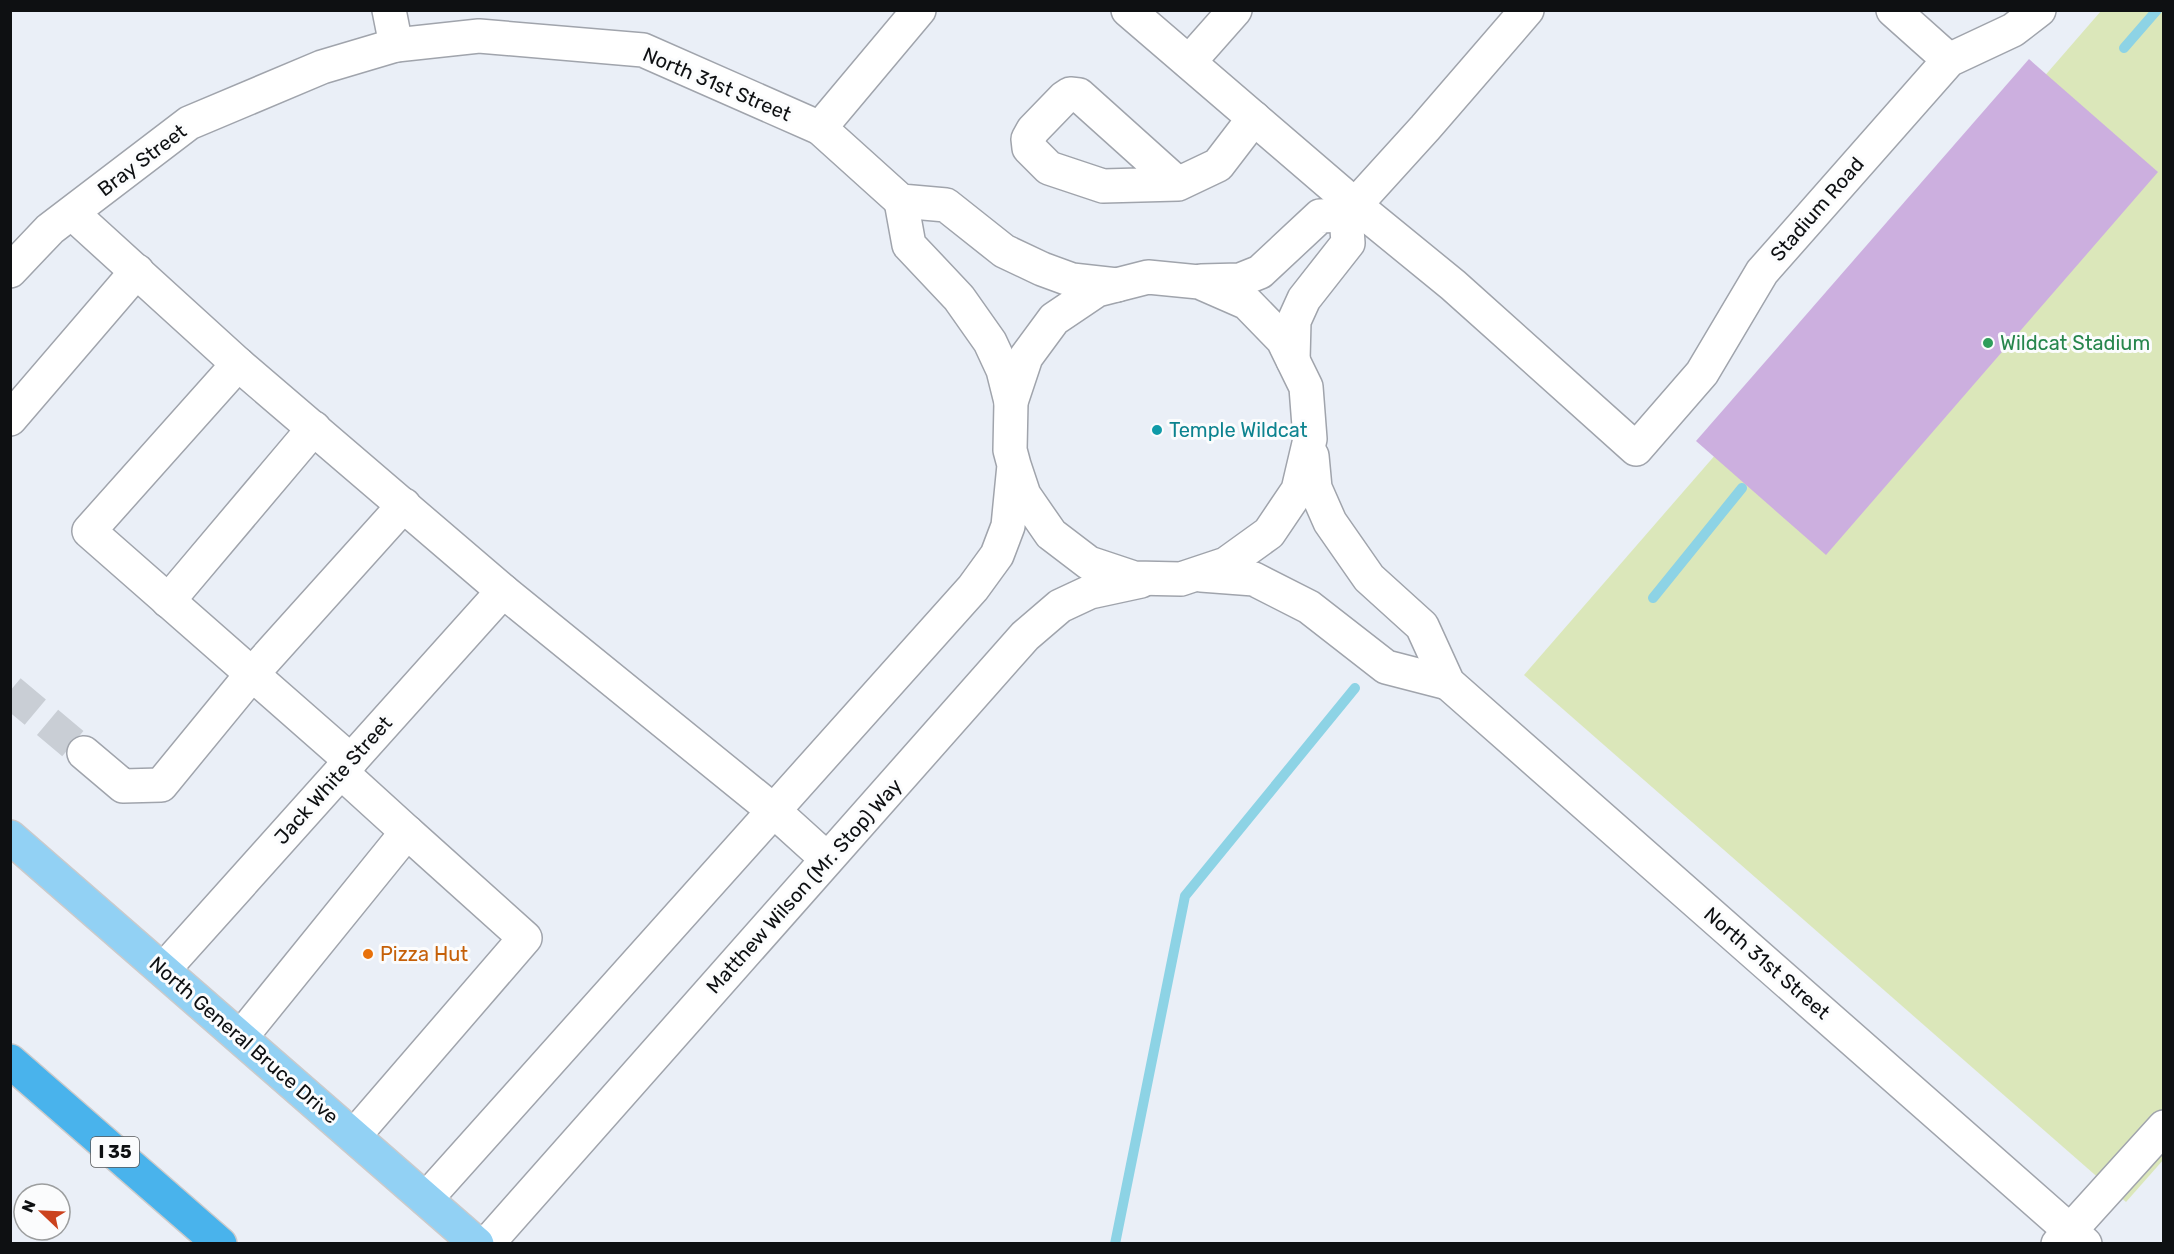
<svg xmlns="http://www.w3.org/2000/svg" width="2174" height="1254" font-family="Rubik,sans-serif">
	<rect width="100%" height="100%" fill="#eaeff7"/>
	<polygon fill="#dbe7ba" points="2101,11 2163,11 2164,1159 2126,1202 1524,675"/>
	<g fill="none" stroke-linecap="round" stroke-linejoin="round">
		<g stroke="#8dd3e5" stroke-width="10">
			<polyline points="2124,48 2157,10"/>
			<polyline points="1653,598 1742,488"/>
			<polyline points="1115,1244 1185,896 1355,688"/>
		</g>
	</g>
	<polygon fill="#ccafdf" points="2029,59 2158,172 1826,555 1696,441"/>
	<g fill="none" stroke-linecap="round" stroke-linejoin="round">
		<polyline stroke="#c9ced5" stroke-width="33" stroke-dasharray="33 16" stroke-linecap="butt" points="10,691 84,753"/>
		<g stroke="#a0a4ac" stroke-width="36">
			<g id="minor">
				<polyline points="389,10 396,45"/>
				<polyline points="1128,10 1355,205 1453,285 1636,449 1702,373 1762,272 1949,60 2013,30 2039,10"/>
				<polyline points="1893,10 1949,60"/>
				<polyline points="1189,62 1235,10"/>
				<polyline points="820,128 919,10"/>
				<polyline points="1178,184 1079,95 1070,94 1064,98 1033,130 1028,139 1029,148 1049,168 1103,186 1178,184 1218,165 1254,118"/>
				<polyline points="901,201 909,245 959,298 990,342 1003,370 1011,402"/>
				<polyline points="72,213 238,364 503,591 774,811 827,859"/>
				<polyline points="10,271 50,229 189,123 322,67 396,45 479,36 643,50 820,128 901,201 946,205 1004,251 1042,269 1072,280 1117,285"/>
				<polyline points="1201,281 1240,280 1260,272 1320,216 1346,215"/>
				<polyline points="1293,360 1294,321 1304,299 1348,243 1346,215 1425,128 1527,10"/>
				<polyline points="238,364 89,531 351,761"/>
				<polyline points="10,419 137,271"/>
				<polyline points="1312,456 1315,488 1330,522 1369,578 1422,626 1448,683 2085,1244"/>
				<polyline points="1201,575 1254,579 1309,607 1386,667 1448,683"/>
				<polyline points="168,601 314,428"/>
				<polyline points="84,753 123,786 161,785 252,674 404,505"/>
				<polyline points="341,772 407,832"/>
				<polyline points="164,969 503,591"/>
				<polyline points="241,1037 407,832 525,938 354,1136"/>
				<polyline points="426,1199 973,588 997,555 1008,526 1014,465 1010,450 1011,402 1026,357 1054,319 1097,290 1148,277 1199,282 1247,303 1283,340 1306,387 1310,439 1298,490 1269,533 1226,564 1181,579 1134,578 1089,563 1051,534 1024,495 1014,465"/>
				<polyline points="487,1244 1025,636 1060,606 1090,592 1141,581"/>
				<polyline points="2058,1244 2164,1127"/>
			</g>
		</g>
		<g stroke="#cacacb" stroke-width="36">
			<polyline id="major" points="10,837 477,1244"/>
		</g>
		<g stroke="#cacacb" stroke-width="36">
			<polyline id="highway" points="10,1061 220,1244"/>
		</g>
		<use href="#minor" stroke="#fff" stroke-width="33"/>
		<use href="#major" stroke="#92d1f4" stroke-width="33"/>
		<use href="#highway" stroke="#49b3ec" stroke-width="33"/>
	</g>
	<circle fill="#2e9e5b" stroke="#fbfcfd" stroke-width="2" cx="1988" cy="343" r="6"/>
	<circle fill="#0f9aa8" stroke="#fbfcfd" stroke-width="2" cx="1157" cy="430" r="6"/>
	<circle fill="#e8710a" stroke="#fbfcfd" stroke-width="2" cx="368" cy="954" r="6"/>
	<g text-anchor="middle" stroke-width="6" stroke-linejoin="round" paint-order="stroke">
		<rect fill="#fbfcfd" stroke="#555758" stroke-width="1.5" x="91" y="1137" width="48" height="30" rx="4.5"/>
		<g font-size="18" font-weight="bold" fill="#0e1012">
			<text x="115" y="1158">I 35</text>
		</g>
		<g font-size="20" fill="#0e1012" stroke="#fbfcfd">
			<text transform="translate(717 84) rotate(23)" y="7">North 31st Street</text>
			<text transform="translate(142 160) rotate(-37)" y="7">Bray Street</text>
			<text transform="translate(1817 209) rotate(-49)" y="7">Stadium Road</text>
			<text transform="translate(333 780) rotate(-48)" y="7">Jack White Street</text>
			<text transform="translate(804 886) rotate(-48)" y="7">Matthew Wilson (Mr. Stop) Way</text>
			<text transform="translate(1767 963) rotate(41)" y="7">North 31st Street</text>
			<text transform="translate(244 1040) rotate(41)" y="7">North General Bruce Drive</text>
		</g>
		<g font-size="20" fill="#27864d" stroke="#fbfcfd" text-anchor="start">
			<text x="2000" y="350">Wildcat Stadium</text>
		</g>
		<g font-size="20" fill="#0d838f" stroke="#fbfcfd" text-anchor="start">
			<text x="1169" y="437">Temple Wildcat</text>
		</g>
		<g font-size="20" fill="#c56008" stroke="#fbfcfd" text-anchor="start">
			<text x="380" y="961">Pizza Hut</text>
		</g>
	</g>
	<rect width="2174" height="1254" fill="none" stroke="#0e1012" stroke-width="24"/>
	<g transform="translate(42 1212) rotate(293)"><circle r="28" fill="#fbfcfd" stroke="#9c9e9f" stroke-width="1.5"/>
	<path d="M0-4.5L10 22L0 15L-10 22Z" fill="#cb421e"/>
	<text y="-9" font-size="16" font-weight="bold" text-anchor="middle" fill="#0e1012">N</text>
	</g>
</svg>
